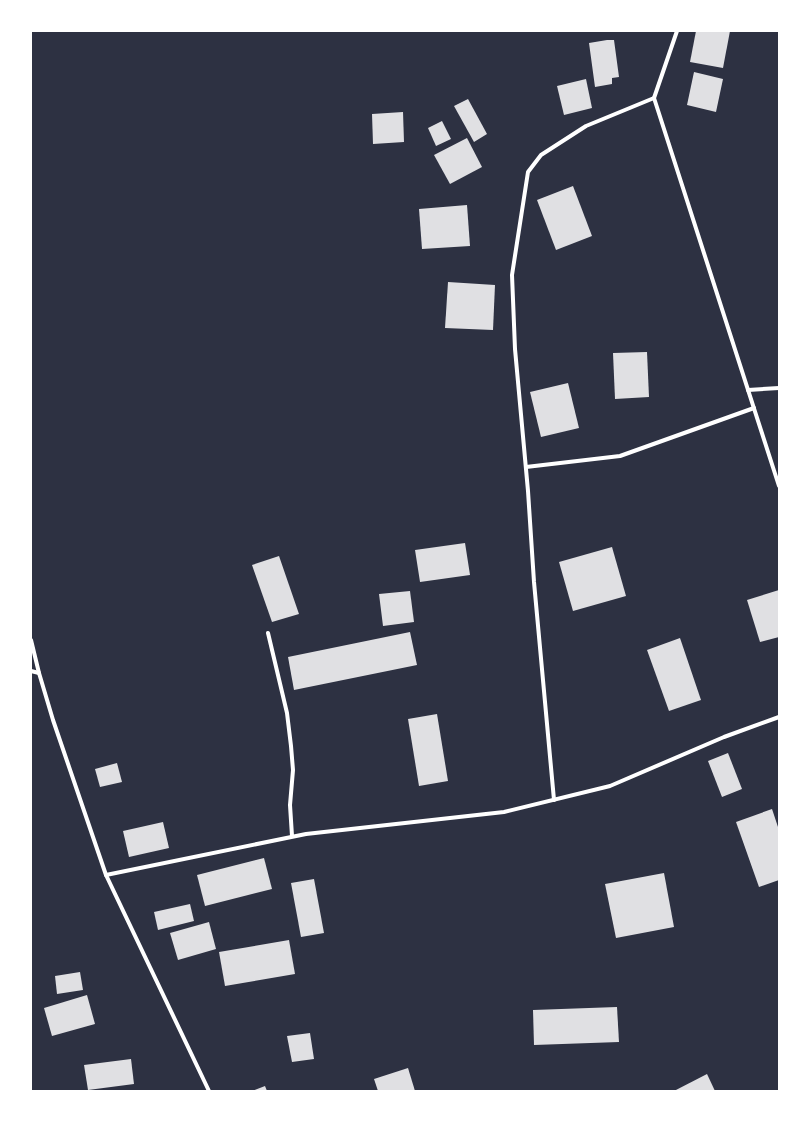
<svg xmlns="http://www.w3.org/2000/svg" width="810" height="1122" font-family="Figtree,sans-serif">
	<rect width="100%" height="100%" fill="#2d3142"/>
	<g fill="#e0e0e3">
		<polygon points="696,31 730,31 723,68 690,62"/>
		<polygon points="607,40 614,40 619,77 612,78 612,84 595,87 589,43"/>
		<polygon points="694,72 723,79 716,112 687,105"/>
		<polygon points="586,79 592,108 564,115 557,86"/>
		<polygon points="468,99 487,134 474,142 454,106"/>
		<polygon points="403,112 404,142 373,144 372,114"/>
		<polygon points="442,121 451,139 436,146 428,128"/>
		<polygon points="467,138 482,167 450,184 434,155"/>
		<polygon points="573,186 592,236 556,250 537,200"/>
		<polygon points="467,205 470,246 422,249 419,209"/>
		<polygon points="448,282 495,285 493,330 445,328"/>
		<polygon points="647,352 649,397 615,399 613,353"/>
		<polygon points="568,383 579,428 541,437 530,392"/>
		<polygon points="465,543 470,575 420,582 415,550"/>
		<polygon points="612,547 626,596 573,611 559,562"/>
		<polygon points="279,556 299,614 272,622 252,565"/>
		<polygon points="779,590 779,637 760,642 747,600"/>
		<polygon points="410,591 414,622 383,626 379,594"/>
		<polygon points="410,632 417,665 294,690 288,657"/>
		<polygon points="680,638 701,700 669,711 647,650"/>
		<polygon points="437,714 448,781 419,786 408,719"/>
		<polygon points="728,753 742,789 722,797 708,761"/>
		<polygon points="117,763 122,782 100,787 95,769"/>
		<polygon points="772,809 779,830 779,880 759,887 736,822"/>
		<polygon points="163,822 169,848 129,857 123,831"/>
		<polygon points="264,858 272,889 205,906 197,875"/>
		<polygon points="664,873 674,927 616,938 605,884"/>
		<polygon points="314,879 324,933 301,937 291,883"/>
		<polygon points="190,904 194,921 158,930 154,912"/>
		<polygon points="209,922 216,949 178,960 170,933"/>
		<polygon points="289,940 295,974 225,986 219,952"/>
		<polygon points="80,972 83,990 57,994 55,976"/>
		<polygon points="87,995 95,1024 52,1036 44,1008"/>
		<polygon points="617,1007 619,1042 534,1045 533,1010"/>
		<polygon points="310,1033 314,1059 292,1062 287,1036"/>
		<polygon points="131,1059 134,1084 88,1090 84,1065"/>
		<polygon points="408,1068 415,1091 378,1091 374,1079"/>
		<polygon points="707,1074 715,1091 674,1091"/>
		<polygon points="265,1086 267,1091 252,1091"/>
	</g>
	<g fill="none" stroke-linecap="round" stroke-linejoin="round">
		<g stroke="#fff" stroke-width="4">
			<polyline points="677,31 654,98 779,486"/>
			<polyline points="748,390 779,388"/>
			<polyline points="526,467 620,456 754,408"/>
			<polyline points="268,633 287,713 291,746 293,770 290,805 292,836"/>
			<polyline points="31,640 39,673 53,720 106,875 209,1091"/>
			<polyline points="31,671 39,673"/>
			<polyline points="554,800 534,582 528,491 515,349 512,275 528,172 541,155 586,126 654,98"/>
			<polyline points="106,875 306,834 504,812 610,786 724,737 779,717"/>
		</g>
	</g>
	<rect width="810" height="1122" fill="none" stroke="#ffffff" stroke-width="64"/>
</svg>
